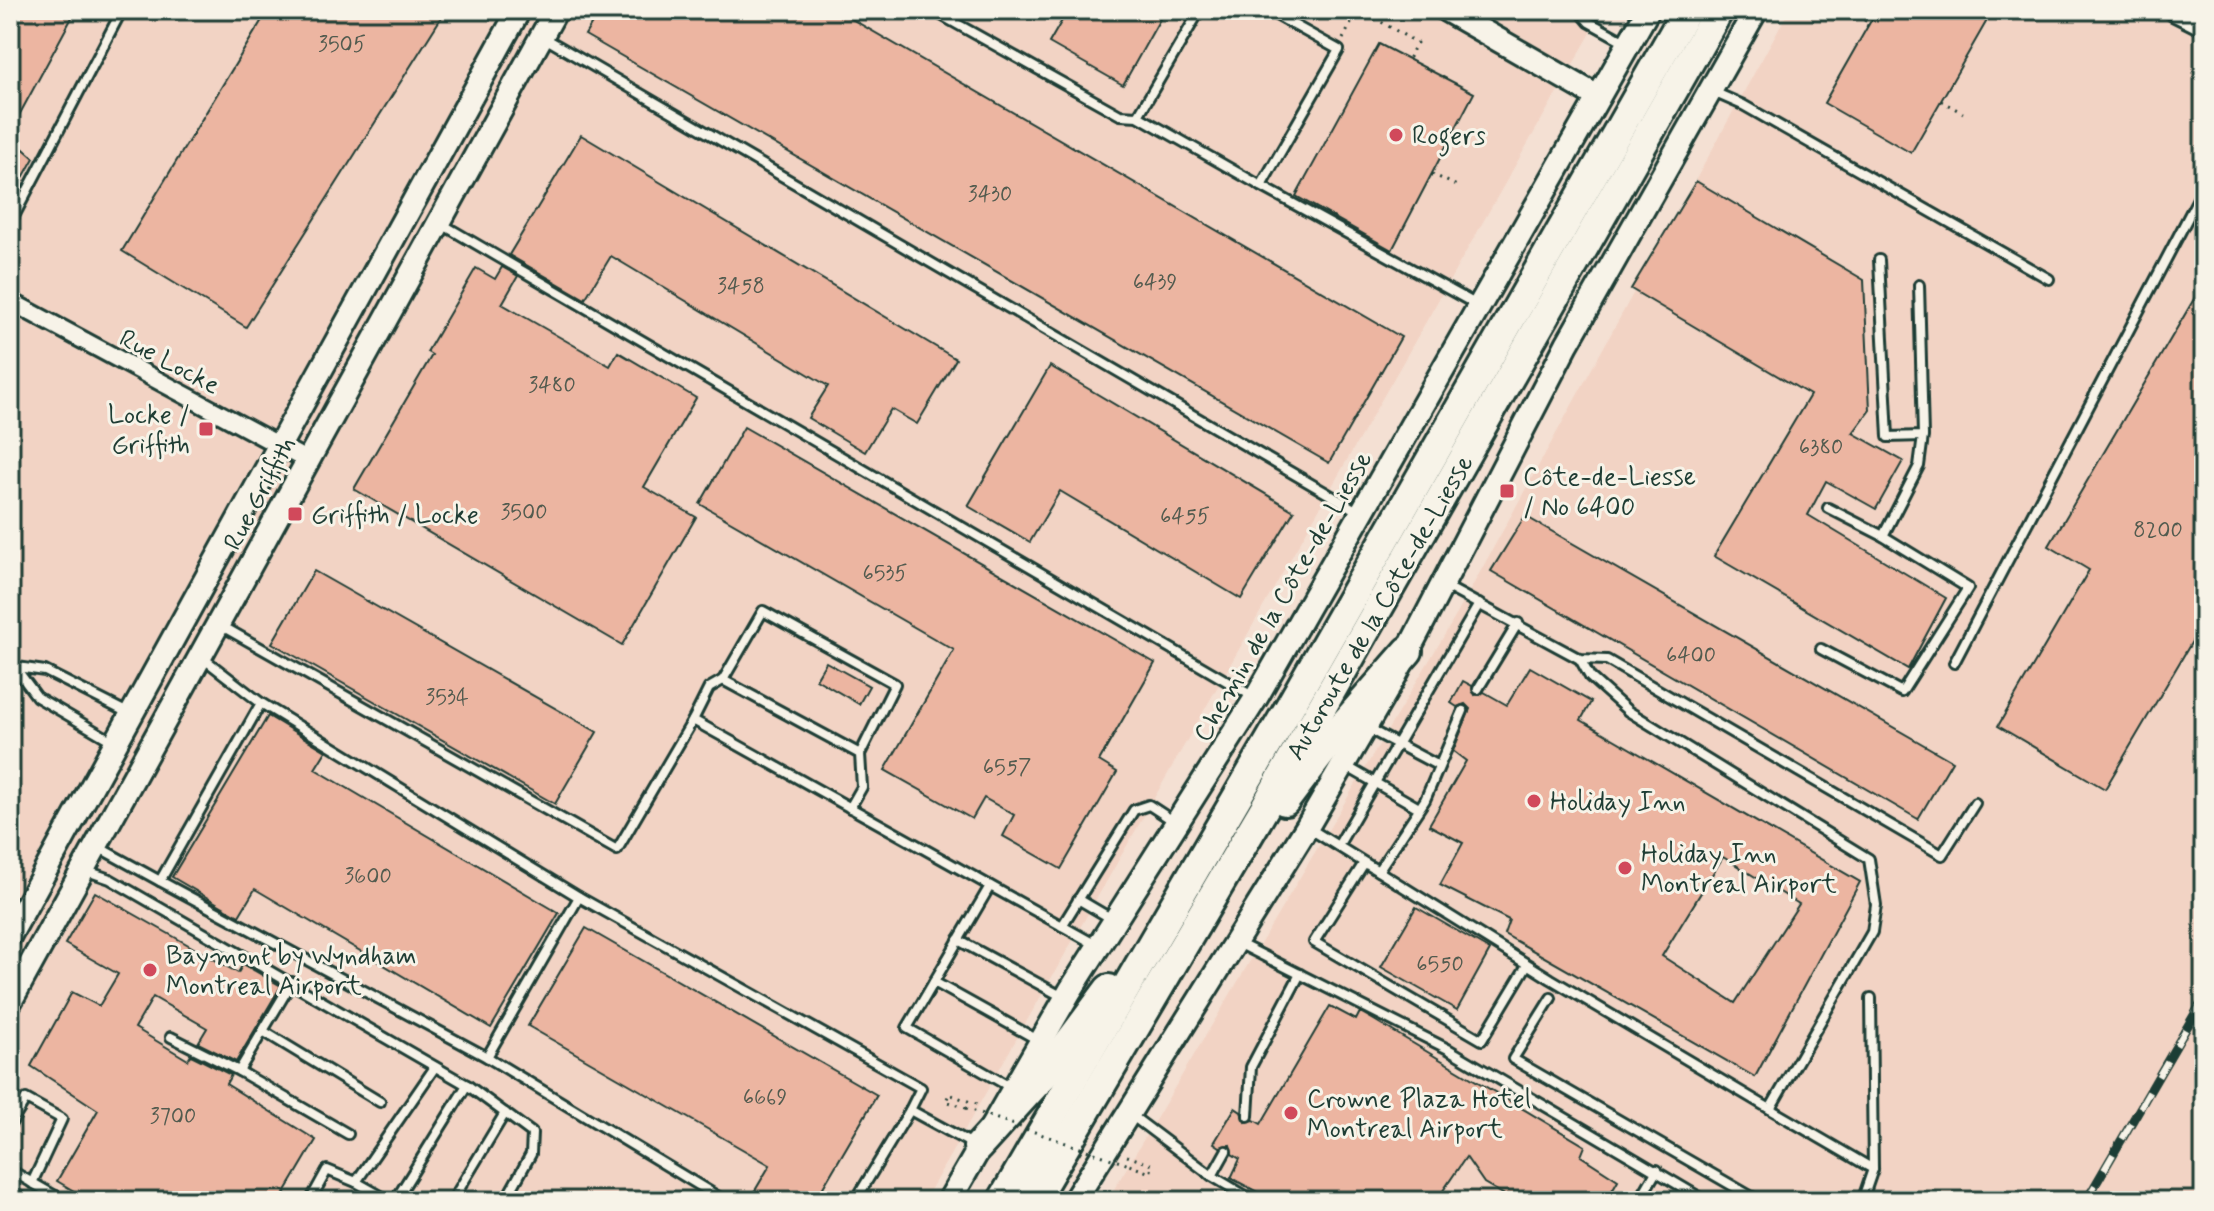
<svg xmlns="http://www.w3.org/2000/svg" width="2214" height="1211" font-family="Mynerve,sans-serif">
	<rect width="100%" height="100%" fill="#f4e0d3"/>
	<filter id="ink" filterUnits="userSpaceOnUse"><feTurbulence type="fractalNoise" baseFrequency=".0125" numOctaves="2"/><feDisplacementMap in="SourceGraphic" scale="16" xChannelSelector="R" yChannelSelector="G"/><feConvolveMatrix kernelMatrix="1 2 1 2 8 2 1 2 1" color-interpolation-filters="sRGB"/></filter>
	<g filter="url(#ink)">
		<g fill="#f2d3c4">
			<polygon points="10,10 1604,10 924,1201 10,1201"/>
			<polygon points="1789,10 2204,10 2204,1201 1107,1201 1457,614"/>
		</g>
		<g fill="#ecb5a1" stroke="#1f3d34" stroke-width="2" fill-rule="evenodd">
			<polygon points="10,10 76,10 10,132"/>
			<polygon points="268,10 446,10 246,327 122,251"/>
			<polygon points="600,10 836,10 1401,337 1329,463 585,35"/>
			<polygon points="1068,10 1165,10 1123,85 1049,43"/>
			<polygon points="1877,10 1993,10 1911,153 1824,103"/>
			<polygon points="1379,44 1474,93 1392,250 1296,196"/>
			<polygon points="581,135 956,359 917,424 891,409 865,452 808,418 828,386 611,256 585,299 509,255"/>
			<polygon points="10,137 34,158 10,201"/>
			<polygon points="1696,181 1864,280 1870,410 1853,433 1903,461 1876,509 1826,481 1808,515 1946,598 1908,669 1714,556 1810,395 1631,289"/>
			<polygon points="502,267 518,276 502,304 610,366 618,352 696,398 644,487 696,517 622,645 354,489 432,355 427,352 476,268 495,279"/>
			<polygon points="2204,282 2204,621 2105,789 1998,726 2089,570 2049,546"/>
			<polygon points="1050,366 1294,511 1241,599 1060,491 1030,542 968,506"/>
			<polygon points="744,427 1155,663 1099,761 1117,772 1061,869 1003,836 1014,815 984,798 972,819 885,770 954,650 700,504"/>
			<polygon points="1525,516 1952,761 1918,819 1491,571"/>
			<polygon points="314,571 597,732 555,804 272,643"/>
			<polygon points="826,662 869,686 859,704 816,679"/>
			<path d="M1530 667 1591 702 1581 720 1860 882 1755 1077 1504 934 1509 920 1440 885 1463 843 1429 825 1466 761 1453 751 1470 709 1465 704 1457 707 1451 703 1463 681 1472 686 1475 695 1484 692 1507 705ZM1723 857 1799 904 1735 1003 1662 956Z"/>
			<polygon points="268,716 326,751 315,769 559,913 491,1028 255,889 239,916 172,877"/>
			<polygon points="95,892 238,973 243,964 281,986 236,1062 198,1043 207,1028 153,997 135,1028 188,1060 191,1055 231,1075 226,1084 316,1140 280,1201 91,1201 57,1181 98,1110 31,1066 72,992 99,1006 118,974 65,944"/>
			<polygon points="1416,907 1490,950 1457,1010 1381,967"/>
			<polygon points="586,928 877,1095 815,1201 765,1201 753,1194 770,1165 528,1026"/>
			<polygon points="1330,1006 1356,1020 1360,1012 1374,1020 1585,1146 1581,1156 1618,1180 1606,1201 1515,1201 1484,1183 1466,1157 1436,1201 1274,1201 1231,1178 1240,1159 1232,1154 1230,1145 1220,1147 1214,1143 1235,1108 1241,1112 1245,1122 1254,1120 1261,1124"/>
		</g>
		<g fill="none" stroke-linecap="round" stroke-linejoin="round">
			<g stroke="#1f3d34" stroke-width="14">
				<g id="lane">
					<polyline points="932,10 1120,115 1138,116"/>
					<polyline points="1200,10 1138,116 1261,186"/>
					<polyline points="1267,10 1339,50 1261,186 1479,306"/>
					<polyline points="1579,10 1589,22 1627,43"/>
					<polyline points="543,37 1361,513"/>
					<polyline points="1711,91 1743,105 2049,279"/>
					<polyline points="440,223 1254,697"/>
					<polyline points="10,224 122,10"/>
					<polyline points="1879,260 1888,437 1923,436 1919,285"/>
					<polyline points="1828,508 1883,536"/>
					<polyline points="1445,586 1580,659 1607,660 1942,855 1975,803"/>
					<polyline points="220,625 617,850 693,720 1098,946"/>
					<polyline points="1821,649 1902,692 1968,588 1883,536 1919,466 1923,436"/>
					<polyline points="203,658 261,703 579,897 921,1088 910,1110 974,1145"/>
					<polyline points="1954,663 2204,187"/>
					<polyline points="10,666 45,671 130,714"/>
					<polyline points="17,670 37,697 114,742"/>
					<polyline points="10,683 17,670"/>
					<polyline points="1478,689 1518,623"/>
					<polyline points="693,720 709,688 723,680"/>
					<polyline points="1365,727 1439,766"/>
					<polyline points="1344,765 1419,808"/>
					<polyline points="850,808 862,787 860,754 895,684 763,611 723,680 860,754"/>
					<polyline points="1307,827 1378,871 1425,800 1463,711"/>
					<polyline points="1338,846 1479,604"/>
					<polyline points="98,847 160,881 261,703"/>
					<polyline points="1364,863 1314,942 1482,1040 1527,965"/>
					<polyline points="84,870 110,879 467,1085 532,1133 531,1154 505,1201"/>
					<polyline points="1378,871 1551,979 1770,1109 1872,932 1876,905 1869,859 1628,711 1590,677 1580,659"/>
					<polyline points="160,881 487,1057 725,1201"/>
					<polyline points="990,886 907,1028 1010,1087"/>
					<polyline points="1078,899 1112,919"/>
					<polyline points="1062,926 1134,810 1149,805 1175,822"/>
					<polyline points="958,940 1063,997"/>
					<polyline points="1238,943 1448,1049 1706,1201"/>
					<polyline points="934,982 1038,1040"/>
					<polyline points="1551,998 1513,1059 1759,1201"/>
					<polyline points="1871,998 1873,1169"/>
					<polyline points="263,1031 380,1102"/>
					<polyline points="171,1037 239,1071 292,982"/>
					<polyline points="487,1057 579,897"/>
					<polyline points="239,1071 348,1134"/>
					<polyline points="1770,1109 1873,1169 1862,1201"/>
					<polyline points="1131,1115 1212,1176 1254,1201"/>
					<polyline points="1248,1116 1251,1067 1300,974"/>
					<polyline points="10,1125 26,1099 62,1119 32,1183"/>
					<polyline points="10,1170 64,1201"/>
					<polyline points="1212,1176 1226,1151"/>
					<polyline points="356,1182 390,1201"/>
					<polyline points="10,1191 26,1201"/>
					<polyline points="310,1201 327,1170 356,1182 435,1067"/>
					<polyline points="395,1201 467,1085"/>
					<polyline points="452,1201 505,1113"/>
					<polyline points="855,1201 910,1110"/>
					<polyline points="1639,1201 1657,1170"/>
				</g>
			</g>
			<g stroke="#1f3d34" stroke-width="22">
				<polyline id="street" points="10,301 308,461"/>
			</g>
			<g stroke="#1f3d34" stroke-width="28">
				<g id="secondary">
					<polyline points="1446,10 1598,97"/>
					<polyline points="2176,10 2204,24"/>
					<polyline points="10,935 519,10"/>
					<polyline points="10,1002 556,10"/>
					<polyline points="949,1201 1070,991 1256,698 1648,10"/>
					<polyline points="1074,1201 1307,827 1395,676 1567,344 1756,10"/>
				</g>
			</g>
			<g stroke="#1f3d34" stroke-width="34">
				<g id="highway">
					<polyline points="1285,801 1338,731 1408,651"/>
					<polyline points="978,1147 1050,1068 1109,989"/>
					<polyline points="1002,1201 1289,708 1687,10"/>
					<polyline points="1033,1201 1265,807 1719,10"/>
				</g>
			</g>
			<g stroke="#1f3d34" stroke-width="3" stroke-dasharray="2 6" stroke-linecap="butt">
				<polyline points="1361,10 1417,43 1408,59"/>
				<polyline points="1868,26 1863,24 1871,10"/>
				<polyline points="1343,39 1358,10"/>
				<polyline points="1941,101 1963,113"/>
				<polyline points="1432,174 1459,187"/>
				<polyline points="966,1108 946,1101 949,1094 979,1105"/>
				<polyline points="1127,1156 1153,1165 1150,1173 1129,1165"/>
			</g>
			<use href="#lane" stroke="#f7f3e8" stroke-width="8"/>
			<use href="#street" stroke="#f7f3e8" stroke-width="16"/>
			<use href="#secondary" stroke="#f7f3e8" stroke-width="22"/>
			<use href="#highway" stroke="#f7f3e8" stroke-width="28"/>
			<g stroke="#1f3d34" stroke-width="9">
				<polyline id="rail" points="2086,1201 2204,998"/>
			</g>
			<use href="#rail" stroke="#f7f3e8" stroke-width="6" stroke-dasharray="18" stroke-linecap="butt"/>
			<polyline stroke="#1f3d34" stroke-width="3" stroke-dasharray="2 6" stroke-linecap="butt" points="966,1108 1129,1165"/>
		</g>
	</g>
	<g fill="#d1495b" stroke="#f7f3e8" stroke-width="3">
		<circle cx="1396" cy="135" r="8"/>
		<rect x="198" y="421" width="16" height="16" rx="4"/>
		<rect x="1499" y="483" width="16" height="16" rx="4"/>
		<rect x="287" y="506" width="16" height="16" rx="4"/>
		<circle cx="1534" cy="801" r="8"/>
		<circle cx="1625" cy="868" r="8"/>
		<circle cx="150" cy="970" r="8"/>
		<circle cx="1291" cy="1113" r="8"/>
	</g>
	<g text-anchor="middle" stroke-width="6" stroke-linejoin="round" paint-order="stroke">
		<g font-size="22" fill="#525b4f">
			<text x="342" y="51">3505</text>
			<text x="990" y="201">3430</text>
			<text x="1155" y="289">6439</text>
			<text x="741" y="293">3458</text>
			<text x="552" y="392">3480</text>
			<text x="1821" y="454">6380</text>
			<text x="524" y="519">3500</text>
			<text x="1185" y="523">6455</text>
			<text x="2158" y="537">8200</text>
			<text x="885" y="580">6535</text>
			<text x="1691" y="662">6400</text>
			<text x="447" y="704">3534</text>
			<text x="1007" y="774">6557</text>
			<text x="368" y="883">3600</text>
			<text x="1440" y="971">6550</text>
			<text x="765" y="1104">6669</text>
			<text x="173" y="1123">3700</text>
		</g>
		<g font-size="26" fill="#1f3d34" stroke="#f7f3e8" text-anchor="start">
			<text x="1412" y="144">Rogers</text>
			<text x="190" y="423" text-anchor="end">Locke /<tspan x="190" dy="30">Griffith</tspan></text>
			<text x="1523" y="485">Côte-de-Liesse<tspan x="1523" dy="30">/ No 6400</tspan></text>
			<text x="311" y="523">Griffith / Locke</text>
			<text x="1550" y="810">Holiday Inn</text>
			<text x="1641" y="862">Holiday Inn<tspan x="1641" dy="30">Montreal Airport</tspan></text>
			<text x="166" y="964">Baymont by Wyndham<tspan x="166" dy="30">Montreal Airport</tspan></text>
			<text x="1307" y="1107">Crowne Plaza Hotel<tspan x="1307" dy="30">Montreal Airport</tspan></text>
		</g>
		<g font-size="26" fill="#1f3d34" stroke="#f7f3e8">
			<text transform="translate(170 361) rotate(28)" y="9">Rue Locke</text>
			<text transform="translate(259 493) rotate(-62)" y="9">Rue Griffith</text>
			<text transform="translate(1282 596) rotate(-60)" y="9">Chemin de la Côte-de-Liesse</text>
			<text transform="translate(1379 607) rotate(-60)" y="9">Autoroute de la Côte-de-Liesse</text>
		</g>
	</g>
	<rect width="2214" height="1211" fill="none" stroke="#f7f3e8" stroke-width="40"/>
	<rect x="20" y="20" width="2174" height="1171" fill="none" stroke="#1f3d34" stroke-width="3" filter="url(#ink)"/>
</svg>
